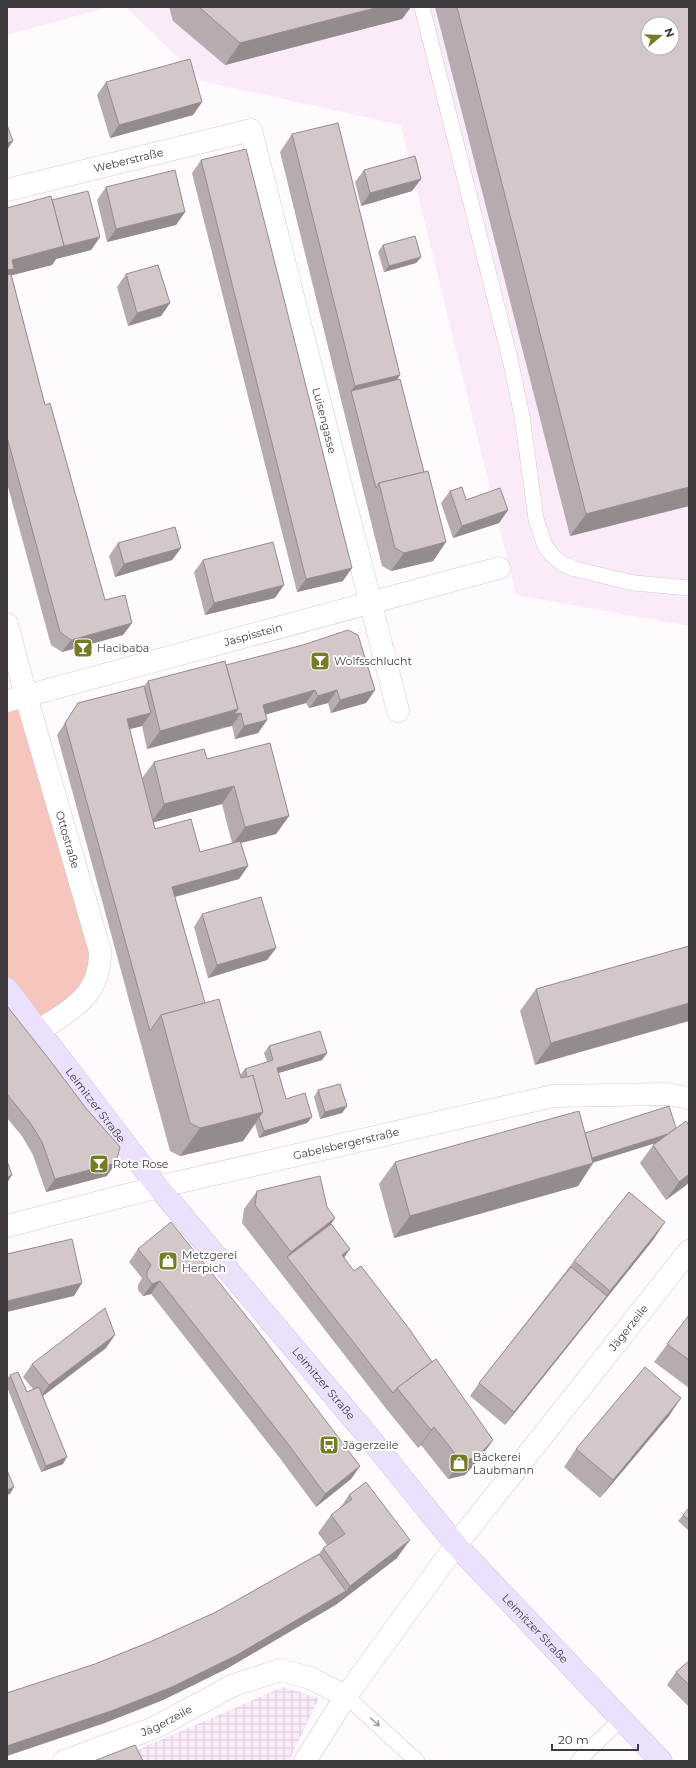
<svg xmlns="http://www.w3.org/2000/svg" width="696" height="1768" font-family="Montserrat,sans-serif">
	<defs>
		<pattern id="industrial-grid" width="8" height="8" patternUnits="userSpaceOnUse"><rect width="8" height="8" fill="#fbebf9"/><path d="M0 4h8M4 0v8" fill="none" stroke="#d8cad6"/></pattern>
	</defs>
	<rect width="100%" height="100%" fill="#fefafe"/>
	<g fill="#fbebf9" fill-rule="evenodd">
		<polygon points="7,7 109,7 7,35"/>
		<path d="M126 7H689V626L516 595 401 125 202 81ZM648 24H672V48H648Z"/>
	</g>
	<polygon fill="url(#industrial-grid)" points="283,1687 319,1698 289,1761 112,1761"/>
	<polygon fill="#f6c5be" points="24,699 94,937 88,978 70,1006 40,1026 7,983 7,703"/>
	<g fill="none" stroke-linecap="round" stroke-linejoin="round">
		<g stroke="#d2c9d1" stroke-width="16">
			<g id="lane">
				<polyline points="422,7 510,359 522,416 536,519 544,544 551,554 561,563 575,569 634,583 689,588"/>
				<polyline points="346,1696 417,1761"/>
				<polyline points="578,1761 621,1719"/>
			</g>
		</g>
		<g stroke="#d2c9d1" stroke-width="23">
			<g id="street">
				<path id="s1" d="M7 190 251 130 398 711"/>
				<path id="s2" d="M7 624 26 696 100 951C101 996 72 1009 38 1031"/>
				<path id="s3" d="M7 701 499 568"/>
				<path id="s4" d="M7 1226 158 1187 553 1096 667 1094 689 1098"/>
				<path id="s5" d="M64 1761 154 1728 234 1685 280 1670 310 1678 346 1696"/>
				<path id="s6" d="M305 1761 346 1696 456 1545 689 1251"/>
			</g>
		</g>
		<g stroke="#d2c9d1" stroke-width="23">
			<g id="secondary">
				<path id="s7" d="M7 989 158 1187 373 1442 456 1545 661 1761"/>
			</g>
		</g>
		<use href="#lane" stroke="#fff" stroke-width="15"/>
		<use href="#street" stroke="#fff" stroke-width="22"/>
		<use href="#secondary" stroke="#ece1fd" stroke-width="22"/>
	</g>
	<g fill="#b6abae" fill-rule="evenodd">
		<polygon points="169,7 411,7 402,19 225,65 173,21"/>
		<polygon points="435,7 689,7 689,506 570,536"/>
		<polygon points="106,82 202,102 193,115 110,138 97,95"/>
		<polygon points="292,134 400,375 397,380 424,472 446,542 433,561 391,571 382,566 280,152"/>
		<polygon points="201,160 343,581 297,592 192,173"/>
		<polygon points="364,170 421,179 412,191 361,206 355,182"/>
		<polygon points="106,187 185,212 176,225 107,242 97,200"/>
		<polygon points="52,200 100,237 91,250 56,259 52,265 11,275 45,405 105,600 132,623 123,635 62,652 51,645 7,483 7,208"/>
		<polygon points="383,245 421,257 416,263 384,272 378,252"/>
		<polygon points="126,274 170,303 161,316 128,326 117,287"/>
		<polygon points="450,491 466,500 508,510 499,523 453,538 441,503"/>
		<polygon points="118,543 181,548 172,560 115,577 109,556"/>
		<polygon points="203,560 275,598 205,615 194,572"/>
		<path d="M226 665 375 690 366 703 331 713 328 703 309 708 306 703 266 714 267 720 258 733 235 739 232 726 147 749 142 726 130 729 142 778 154 762 207 759 289 816 276 834 241 843 248 866 239 879 175 897 205 1003 240 1075 245 1069 267 1062 264 1053 269 1046 327 1053 322 1060 278 1073 286 1099 312 1117 307 1123 259 1138 255 1124 243 1141 180 1156 170 1151 57 735 78 703 144 686 148 681ZM222 804 232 843 200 852 155 829 154 822Z"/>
		<polygon points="202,914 276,948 267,960 208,978 194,927"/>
		<polygon points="689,946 535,1065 520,1011 536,989"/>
		<polygon points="7,1006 107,1176 46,1192 33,1155 22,1136 7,1118"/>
		<polygon points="318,1090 347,1106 342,1113 320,1119 314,1097"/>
		<polygon points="669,1106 689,1183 666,1200 640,1163 653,1145 655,1143 593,1162 593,1163 578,1186 394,1238 379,1184 395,1162 585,1133"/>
		<polygon points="257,1191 327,1207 335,1218 331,1224 350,1249 344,1257 354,1271 432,1362 493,1440 480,1458 465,1475 448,1479 421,1445 418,1448 384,1406 242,1223 244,1209"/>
		<polygon points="665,1222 653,1240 505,1425 470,1396 479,1383 574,1261"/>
		<polygon points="138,1249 360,1466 351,1479 316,1507 279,1457 151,1294 143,1296 138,1290 138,1285 142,1278 129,1262"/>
		<polygon points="689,1315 689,1388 654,1362"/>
		<polygon points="106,1348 43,1396 63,1464 41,1472 7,1387 7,1379 10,1375 27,1392 33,1389 23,1377 32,1364"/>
		<polygon points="669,1416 600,1498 564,1467 576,1449"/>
		<polygon points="349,1495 397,1558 337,1604 228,1668 163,1700 102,1724 95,1664 152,1641 216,1612 319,1554 323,1548 327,1545 318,1533 331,1515 340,1508"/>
		<polygon points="689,1508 689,1531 678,1521 683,1515"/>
		<polygon points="689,1661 689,1707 667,1685 676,1672"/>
	</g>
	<g fill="#948b8d">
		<polygon points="379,7 411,7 402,19 225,65 240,43"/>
		<polygon points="202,102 193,115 110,138 119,125"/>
		<polygon points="13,141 7,150 7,143"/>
		<polygon points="421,179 412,191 361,206 370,193"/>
		<polygon points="185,212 176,225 107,242 116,229"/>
		<polygon points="100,237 91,250 56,259 52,265 9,276 7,279 7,267 12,260"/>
		<polygon points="421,257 416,263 384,272 389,266"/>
		<polygon points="170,303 161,316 128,326 137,313"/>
		<polygon points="400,375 388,393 351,391 355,386"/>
		<polygon points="689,487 689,506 570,536 586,514"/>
		<polygon points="508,510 499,523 453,538 462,526"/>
		<polygon points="446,542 433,561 391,571 404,553"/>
		<polygon points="181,548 172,560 115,577 124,564"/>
		<polygon points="352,568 343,581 297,592 306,579"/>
		<polygon points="284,585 275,598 205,615 214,603"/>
		<polygon points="132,623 123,635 62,652 71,640"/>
		<polygon points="315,690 306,703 254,718 263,705"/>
		<polygon points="337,690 328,703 309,708 318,696"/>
		<polygon points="375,690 366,703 331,713 340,700"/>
		<polygon points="238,709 225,727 147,749 160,731"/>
		<polygon points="151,713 142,726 118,732 127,719"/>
		<polygon points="241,713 232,726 225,727 234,714"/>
		<polygon points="267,720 258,733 235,739 244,726"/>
		<polygon points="234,786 222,804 151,823 164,804"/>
		<polygon points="289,816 276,834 232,845 245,827"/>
		<polygon points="248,866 239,879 163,900 172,887"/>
		<polygon points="276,948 267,960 208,978 217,965"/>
		<polygon points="689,1003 689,1021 535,1065 551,1043"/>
		<polygon points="327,1053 322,1060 272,1075 277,1068"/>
		<polygon points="347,1106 342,1113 320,1119 325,1112"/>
		<polygon points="263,1112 243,1141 180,1156 200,1128"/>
		<polygon points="312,1117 307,1123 259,1138 264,1131"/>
		<polygon points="677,1131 672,1138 579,1167 584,1160"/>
		<polygon points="116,1163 107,1176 46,1192 55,1179"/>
		<polygon points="593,1163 578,1186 394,1238 410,1216"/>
		<polygon points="689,1174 689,1183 666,1200 679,1182"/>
		<polygon points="12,1175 7,1183 7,1177"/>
		<polygon points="335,1218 322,1237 287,1257 291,1252"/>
		<polygon points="665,1222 653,1240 505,1425 514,1412"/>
		<polygon points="350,1249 341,1262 342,1255"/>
		<polygon points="160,1281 151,1294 143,1296 152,1284"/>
		<polygon points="82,1283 74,1296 7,1312 7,1301"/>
		<polygon points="115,1335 106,1348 40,1398 49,1385"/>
		<polygon points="681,1398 669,1416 600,1498 613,1480"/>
		<polygon points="434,1427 421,1445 418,1448 431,1430"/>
		<polygon points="493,1440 480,1458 465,1475 448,1479 461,1461"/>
		<polygon points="67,1457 63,1464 41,1472 46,1466"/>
		<polygon points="360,1466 351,1479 316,1507 325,1494"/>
		<polygon points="14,1487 10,1494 7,1495 7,1490"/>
		<polygon points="410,1540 397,1558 337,1604 350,1586"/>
		<polygon points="346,1591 337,1604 228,1668 163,1700 102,1724 7,1756 7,1746"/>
	</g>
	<g fill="#d4c7ca" stroke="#948b8d" fill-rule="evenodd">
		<polygon points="199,7 379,7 240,43"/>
		<path d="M457 7H689V487L586 514ZM648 24H672V48H648Z"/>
		<polygon points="190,59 202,102 119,125 106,82"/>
		<polygon points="338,123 400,375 355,386 292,134"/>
		<polygon points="7,125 13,141 7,143"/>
		<polygon points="246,149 352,568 306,579 201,160"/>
		<polygon points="415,156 421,179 370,193 364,170"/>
		<polygon points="175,170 185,212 116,229 106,187"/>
		<polygon points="88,191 100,237 64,246 52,200"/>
		<polygon points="51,196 64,246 12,260 14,269 7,270 7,208"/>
		<polygon points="415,236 421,257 389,266 383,245"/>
		<polygon points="158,265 170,303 137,313 126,274"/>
		<polygon points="11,274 45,405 50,403 105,600 125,595 132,623 71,640 60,632 7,437 7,275"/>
		<polygon points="400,379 424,472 379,483 376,488 351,391"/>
		<polygon points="428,471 446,542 404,553 395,548 379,483"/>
		<polygon points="462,487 466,500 500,488 508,510 462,526 450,491"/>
		<polygon points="175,527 181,548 124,564 118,543"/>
		<polygon points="273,542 284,585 214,603 203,560"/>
		<polygon points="348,630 358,635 375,690 340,700 337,690 318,696 315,690 263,705 267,720 244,726 241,713 234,714 238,709 226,665 303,645"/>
		<polygon points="225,661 238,709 160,731 148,681"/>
		<polygon points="144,686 151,713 127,719 155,829 191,819 200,852 240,841 248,866 172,887 205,1003 161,1015 150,1031 65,723 78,703"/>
		<polygon points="270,743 289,816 245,827 234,786 164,804 154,762 204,749 207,759"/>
		<polygon points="261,897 276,948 217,965 202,914"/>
		<polygon points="689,946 689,1003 551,1043 536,989"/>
		<polygon points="219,999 241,1078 253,1075 263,1112 200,1128 190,1123 161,1015"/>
		<polygon points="7,1006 52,1063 85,1107 120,1147 116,1163 55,1179 42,1142 31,1124 7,1094"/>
		<polygon points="320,1031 327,1053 277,1068 286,1099 305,1093 312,1117 264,1131 259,1117 263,1112 253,1075 247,1077 245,1069 273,1060 269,1046"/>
		<polygon points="340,1084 347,1106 325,1112 318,1090"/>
		<polygon points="669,1106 676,1128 668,1134 592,1158 585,1133"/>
		<polygon points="579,1111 593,1163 410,1216 395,1162"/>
		<polygon points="686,1121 689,1126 689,1174 679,1182 653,1145"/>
		<polygon points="7,1161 12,1175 7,1177"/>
		<polygon points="320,1176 327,1207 335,1218 291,1252 255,1205 257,1191"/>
		<polygon points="629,1192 665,1222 610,1291 574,1261"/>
		<polygon points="171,1222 254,1326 360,1466 325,1494 288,1444 160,1281 152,1284 147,1277 147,1272 151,1265 138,1249"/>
		<polygon points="331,1224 350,1249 342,1255 354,1271 361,1266 410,1330 432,1362 397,1388 393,1393 287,1257"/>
		<polygon points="72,1239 82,1283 7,1301 7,1254"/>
		<polygon points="571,1267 607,1296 514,1412 479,1383"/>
		<polygon points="105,1308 115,1335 49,1385 32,1364"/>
		<polygon points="689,1315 689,1360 667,1344"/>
		<polygon points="436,1359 493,1440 477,1457 461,1461 434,1427 431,1430 397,1388"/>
		<polygon points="645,1367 681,1398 613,1480 576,1449"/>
		<polygon points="18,1372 27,1392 39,1387 67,1457 46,1466 10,1375"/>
		<polygon points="7,1470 14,1487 7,1490"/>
		<polygon points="366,1482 410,1540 350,1586 323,1548 345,1534 331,1515 352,1499 349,1495"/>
		<polygon points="689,1508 689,1520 683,1515"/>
		<polygon points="319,1554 346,1591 237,1655 172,1687 111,1711 7,1746 7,1693 95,1664 152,1641 216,1612"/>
		<polygon points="689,1661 689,1685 676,1672"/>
		<polygon points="135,1745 143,1761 94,1761"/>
	</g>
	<defs><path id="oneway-shaft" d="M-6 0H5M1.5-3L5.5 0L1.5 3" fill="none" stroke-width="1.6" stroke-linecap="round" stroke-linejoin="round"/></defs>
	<use stroke="#9f9d9e" href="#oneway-shaft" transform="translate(375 1722) rotate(42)"/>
	<defs>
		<g id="bar-square" transform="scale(1)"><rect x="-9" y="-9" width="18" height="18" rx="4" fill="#747c26" stroke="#fff"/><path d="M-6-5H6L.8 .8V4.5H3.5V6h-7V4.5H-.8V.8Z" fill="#fff"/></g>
		<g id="shop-square" transform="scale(1)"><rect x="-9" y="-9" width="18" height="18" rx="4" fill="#747c26" stroke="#fff"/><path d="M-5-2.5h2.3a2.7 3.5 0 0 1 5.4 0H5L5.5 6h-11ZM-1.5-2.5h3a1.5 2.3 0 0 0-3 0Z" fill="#fff"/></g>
		<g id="bus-square" transform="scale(1)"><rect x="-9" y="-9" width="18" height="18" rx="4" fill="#747c26" stroke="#fff"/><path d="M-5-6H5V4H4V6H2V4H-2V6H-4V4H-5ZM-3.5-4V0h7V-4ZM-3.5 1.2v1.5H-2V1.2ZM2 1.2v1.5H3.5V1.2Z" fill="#fff"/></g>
	</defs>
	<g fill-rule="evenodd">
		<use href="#bar-square" x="83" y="648"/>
		<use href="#bar-square" x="320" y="661"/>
		<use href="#bar-square" x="99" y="1164"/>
		<use href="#shop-square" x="168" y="1261"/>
		<use href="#bus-square" x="329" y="1445"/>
		<use href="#shop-square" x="459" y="1463"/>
	</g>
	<g text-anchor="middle" stroke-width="4" stroke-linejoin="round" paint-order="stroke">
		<g font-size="11" fill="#3f3b3e" stroke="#fff">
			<text dy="4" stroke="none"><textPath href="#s1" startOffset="125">Weberstraße</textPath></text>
			<text dy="4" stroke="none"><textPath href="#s1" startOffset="551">Luisengasse</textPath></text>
			<text dy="4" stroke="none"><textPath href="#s3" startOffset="255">Jaspisstein</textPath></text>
			<text dy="4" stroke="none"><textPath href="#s2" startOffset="224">Ottostraße</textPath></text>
			<text dy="4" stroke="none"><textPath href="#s7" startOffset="146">Leimitzer Straße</textPath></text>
			<text dy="4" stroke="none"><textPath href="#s4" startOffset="349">Gabelsbergerstraße</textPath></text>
			<text dy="4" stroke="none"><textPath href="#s6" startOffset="541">Jägerzeile</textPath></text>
			<text dy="4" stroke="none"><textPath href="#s7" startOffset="506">Leimitzer Straße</textPath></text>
			<text dy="4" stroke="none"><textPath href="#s7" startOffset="830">Leimitzer Straße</textPath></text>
			<text dy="4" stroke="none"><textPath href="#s5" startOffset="110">Jägerzeile</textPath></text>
		</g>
		<g font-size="11" fill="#3f3b3e" stroke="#fff" text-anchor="start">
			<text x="97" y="652">Hacibaba</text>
			<text x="334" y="665">Wolfsschlucht</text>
			<text x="113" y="1168">Rote Rose</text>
			<text x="182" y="1259">Metzgerei<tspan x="182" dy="13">Herpich</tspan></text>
			<text x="343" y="1449">Jägerzeile</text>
			<text x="473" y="1461">Bäckerei<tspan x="473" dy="13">Laubmann</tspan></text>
		</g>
	</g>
	<rect width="696" height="1768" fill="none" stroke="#3f3b3e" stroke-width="16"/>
	<g transform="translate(660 36) rotate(71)"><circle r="19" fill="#ffffff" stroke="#b2b1b2"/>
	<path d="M0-3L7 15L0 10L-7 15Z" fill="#747c26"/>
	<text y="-6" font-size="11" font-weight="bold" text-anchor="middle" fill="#3f3b3e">N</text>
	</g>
	<path d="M552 1744v6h86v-6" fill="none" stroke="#3f3b3e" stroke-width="2"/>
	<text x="558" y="1744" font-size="12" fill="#3f3b3e" stroke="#ffffff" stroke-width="3" paint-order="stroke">20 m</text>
</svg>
